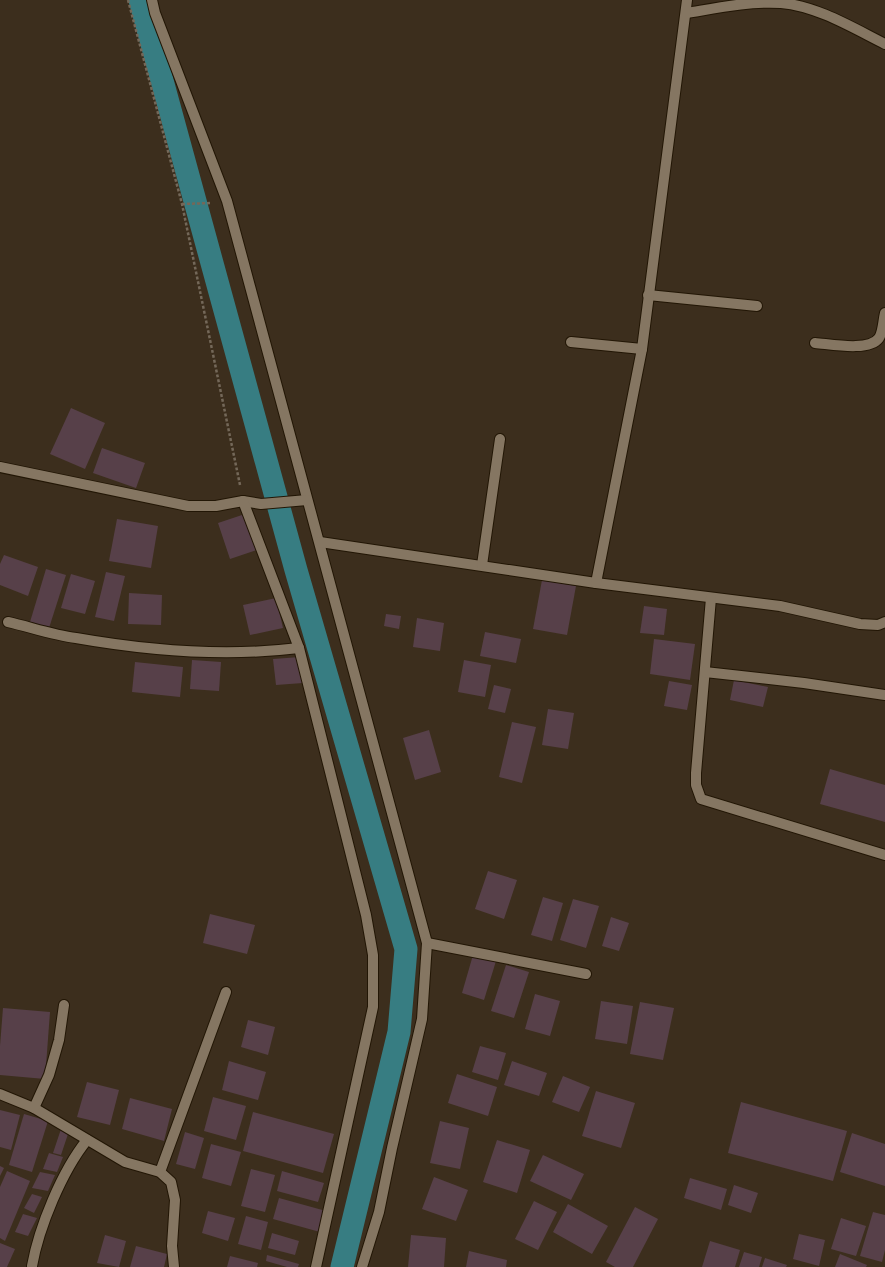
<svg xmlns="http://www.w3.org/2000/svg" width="885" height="1267" font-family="'PT Sans',sans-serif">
	<rect width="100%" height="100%" fill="#3c2e1d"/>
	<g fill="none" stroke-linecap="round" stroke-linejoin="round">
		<polyline stroke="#377d82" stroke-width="23" points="140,0 296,570 406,949 399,1032 342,1267"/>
	</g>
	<g fill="#574049">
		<polygon points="71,408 105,423 85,469 50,454"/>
		<polygon points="102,448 145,463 136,488 93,473"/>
		<polygon points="245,514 257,550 230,559 218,523"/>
		<polygon points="117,519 158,526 151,568 109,561"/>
		<polygon points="4,555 38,567 28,596 0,585 0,564"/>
		<polygon points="46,569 66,575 49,628 30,622"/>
		<polygon points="106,572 125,576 114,621 95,617"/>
		<polygon points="71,574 95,581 85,614 61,608"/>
		<polygon points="542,580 576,586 567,635 533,629"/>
		<polygon points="129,593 162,595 161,625 128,624"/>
		<polygon points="276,598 283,628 250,635 243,605"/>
		<polygon points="644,606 667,609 664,635 640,633"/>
		<polygon points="386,614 401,616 399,629 384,626"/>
		<polygon points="417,618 444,623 440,651 413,647"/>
		<polygon points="485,632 521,639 516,663 480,656"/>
		<polygon points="654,639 695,644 690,680 650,674"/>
		<polygon points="300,657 303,683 276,685 273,659"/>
		<polygon points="192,660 221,662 219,691 190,689"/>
		<polygon points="464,660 491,665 485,697 458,692"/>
		<polygon points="135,662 183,667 180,697 132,692"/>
		<polygon points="734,680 768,687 763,707 730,700"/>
		<polygon points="669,681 692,685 687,710 664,706"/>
		<polygon points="494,685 511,689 505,713 488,709"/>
		<polygon points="548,709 574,713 568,749 542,745"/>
		<polygon points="512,722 536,727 522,783 499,777"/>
		<polygon points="429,730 441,772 415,780 403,738"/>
		<polygon points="830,769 885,785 885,822 820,804"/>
		<polygon points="488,871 517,880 504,919 475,909"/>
		<polygon points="543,897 563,903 552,941 531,935"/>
		<polygon points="573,899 599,906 586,948 560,940"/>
		<polygon points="210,914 255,925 247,954 203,943"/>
		<polygon points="611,917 629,923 619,951 602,946"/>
		<polygon points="473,955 496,961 484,1000 462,993"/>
		<polygon points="506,965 529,972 514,1018 491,1011"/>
		<polygon points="535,994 560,1001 550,1036 525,1029"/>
		<polygon points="601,1001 633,1006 627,1044 595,1039"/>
		<polygon points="640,1002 674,1008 663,1060 630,1054"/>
		<polygon points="3,1008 50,1012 45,1079 0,1075 0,1046"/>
		<polygon points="248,1020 275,1027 268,1055 241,1047"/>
		<polygon points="480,1046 506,1053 498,1080 472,1072"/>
		<polygon points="229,1061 266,1072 258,1100 222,1090"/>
		<polygon points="512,1061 547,1073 539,1096 504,1085"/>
		<polygon points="457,1074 497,1087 488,1116 448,1103"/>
		<polygon points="563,1076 590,1087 579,1112 552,1102"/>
		<polygon points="87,1082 119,1090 110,1125 77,1117"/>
		<polygon points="596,1091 635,1103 621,1148 582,1136"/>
		<polygon points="213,1097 246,1106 236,1140 204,1131"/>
		<polygon points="130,1098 172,1109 164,1141 122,1129"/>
		<polygon points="741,1102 847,1131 833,1181 728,1153"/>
		<polygon points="0,1110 20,1115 11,1150 0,1147"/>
		<polygon points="253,1112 334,1134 323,1173 243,1151"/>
		<polygon points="24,1114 48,1121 32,1172 9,1165"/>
		<polygon points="440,1121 469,1128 460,1169 430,1163"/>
		<polygon points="61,1129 69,1131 61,1155 53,1153"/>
		<polygon points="185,1132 204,1138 195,1169 176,1164"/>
		<polygon points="852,1133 885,1144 885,1186 840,1172"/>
		<polygon points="497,1140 530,1150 517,1193 483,1182"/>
		<polygon points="211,1144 241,1152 231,1186 202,1178"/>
		<polygon points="49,1153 63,1157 57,1172 43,1169"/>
		<polygon points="543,1155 584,1174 571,1200 530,1181"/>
		<polygon points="0,1166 4,1168 0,1176"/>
		<polygon points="251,1169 275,1175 265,1212 241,1206"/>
		<polygon points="7,1171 30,1181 5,1241 0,1238 0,1187"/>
		<polygon points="282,1171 324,1183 318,1202 277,1191"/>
		<polygon points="40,1172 55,1175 48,1191 32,1188"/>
		<polygon points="434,1177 468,1190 456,1221 422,1209"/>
		<polygon points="690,1178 727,1189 721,1210 684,1198"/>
		<polygon points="734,1185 758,1193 751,1213 728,1205"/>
		<polygon points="32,1194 42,1197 34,1213 24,1208"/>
		<polygon points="279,1198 326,1211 320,1232 273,1219"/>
		<polygon points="534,1201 557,1212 538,1250 515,1239"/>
		<polygon points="568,1204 608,1226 592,1254 553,1232"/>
		<polygon points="635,1207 658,1219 633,1267 615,1267 606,1262"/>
		<polygon points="208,1211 235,1218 228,1241 202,1233"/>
		<polygon points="873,1212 885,1215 885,1250 882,1262 860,1256"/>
		<polygon points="23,1214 37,1218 28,1236 15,1232"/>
		<polygon points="246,1216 268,1222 261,1250 238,1244"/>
		<polygon points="841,1218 866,1226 856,1256 831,1249"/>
		<polygon points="272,1233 299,1241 295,1255 268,1248"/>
		<polygon points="799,1234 825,1240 819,1266 793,1259"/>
		<polygon points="105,1235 126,1241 119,1267 97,1263"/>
		<polygon points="411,1235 446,1238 444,1267 408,1267"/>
		<polygon points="710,1241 740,1250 735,1267 702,1267"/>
		<polygon points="0,1243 15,1249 7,1267 0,1267"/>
		<polygon points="136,1246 167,1254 164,1267 130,1267"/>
		<polygon points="469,1251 507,1260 506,1267 466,1267"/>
		<polygon points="744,1252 762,1257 759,1267 739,1267"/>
		<polygon points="840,1254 867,1265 866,1267 835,1267"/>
		<polygon points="267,1255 299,1264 298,1267 287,1267 266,1261"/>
		<polygon points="230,1256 258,1263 257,1267 227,1267"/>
		<polygon points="765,1258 787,1265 786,1267 762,1267"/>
	</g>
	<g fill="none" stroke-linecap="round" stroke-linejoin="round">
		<g stroke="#221605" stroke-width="12">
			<g id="minor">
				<polyline points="152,0 155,13 227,201 427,943 422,1019 392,1148 379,1212 362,1267"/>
				<path d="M687 13C717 8 750 1 781 3 817 6 853 28 885 44"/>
				<polyline points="648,295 757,306"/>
				<polyline points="571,342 642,349"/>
				<path d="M815 343C830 344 869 352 879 338 883 332 883 321 885 313"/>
				<polyline points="0,467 188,506 216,506 243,501 261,504 307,500"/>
				<polyline points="243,501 299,648 366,915 373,955 373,1007 316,1267"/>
				<polyline points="320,542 596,583 780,606 860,624 878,625 885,622"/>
				<polyline points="482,565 500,439"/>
				<polyline points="596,583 642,349 687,0"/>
				<polyline points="711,598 696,773 696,785 701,799 885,855"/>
				<path d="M8 622C30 627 53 635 76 638 150 651 225 657 299 648"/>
				<polyline points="705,672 804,683 885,695"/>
				<polyline points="427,943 586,974"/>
				<polyline points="0,1094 34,1108 125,1162 160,1172 171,1182 175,1200 172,1246 174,1267"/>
				<polyline points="34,1108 49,1075 59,1040 64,1005"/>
				<polyline points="160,1172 226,992"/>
				<path d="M32 1266C39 1227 62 1171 87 1140"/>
			</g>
		</g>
		<g stroke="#746859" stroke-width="2.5" stroke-dasharray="3 2" stroke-linecap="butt">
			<polyline points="128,0 182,204 240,485"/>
			<polyline points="182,204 211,203"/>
		</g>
		<use href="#minor" stroke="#857662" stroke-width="10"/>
	</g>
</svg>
